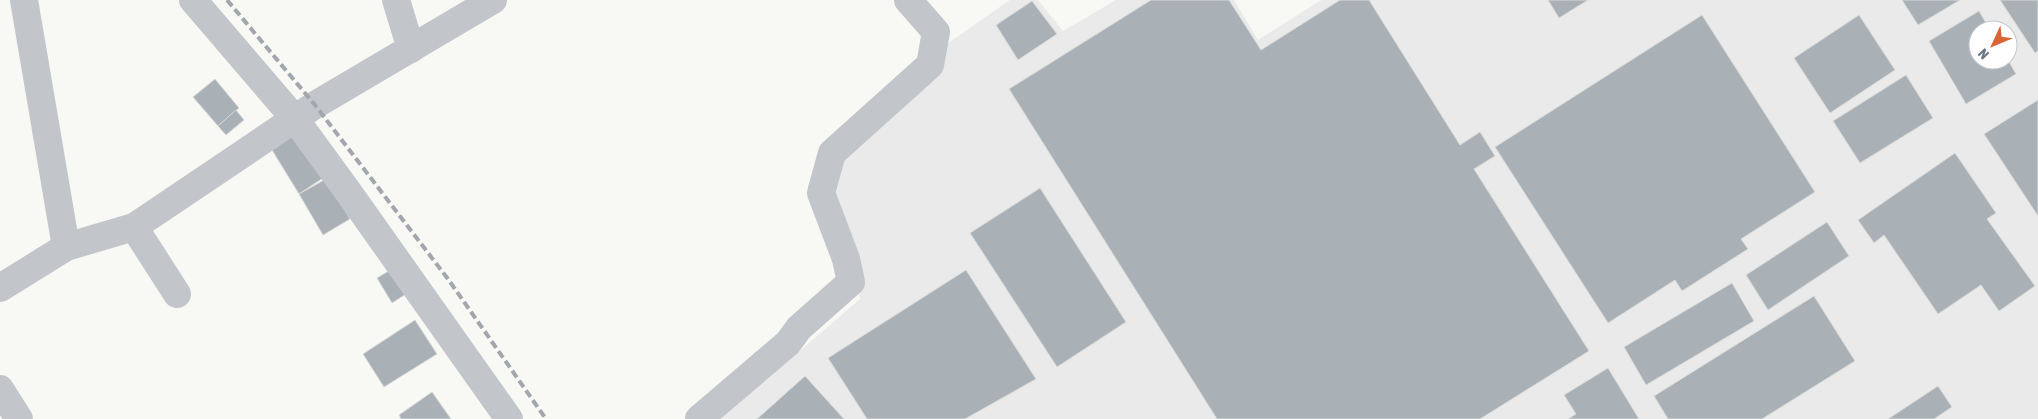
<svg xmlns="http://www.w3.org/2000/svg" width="2038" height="419" font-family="'Asap Condensed',sans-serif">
	<rect width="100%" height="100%" fill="#f8f8f5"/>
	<path fill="#e9eae9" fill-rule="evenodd" d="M1010 0H1038L1063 31 1116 0H1234L1258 40 1321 0H2038V419H721L860 299 834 193 846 153 939 76 947 44ZM1978 30H2008V60H1978Z"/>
	<g fill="#a9b0b6" stroke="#d9dad8">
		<polygon points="1151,0 1229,0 1261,50 1340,0 1369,0 1460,145 1480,132 1495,156 1474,169 1589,351 1480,419 1217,419 1009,89"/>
		<polygon points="1548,0 1588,0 1559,18"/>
		<polygon points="1902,0 1960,0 1918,25"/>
		<polygon points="2000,0 2038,0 2038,51 2035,53"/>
		<polygon points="1032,1 1057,34 1018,60 996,25"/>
		<polygon points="1979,11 1990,30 1978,30 1978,60 2008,60 2016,74 1966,104 1929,41"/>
		<polygon points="1702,15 1815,192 1741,239 1748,249 1682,291 1675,280 1608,323 1495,147"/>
		<polygon points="1859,15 1895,70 1830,113 1794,58"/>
		<polygon points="1906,75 1933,118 1860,163 1833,121"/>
		<polygon points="215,79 239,108 218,126 193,97"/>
		<polygon points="2038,100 2038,216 1984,134"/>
		<polygon points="236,110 244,120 226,135 218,126"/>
		<polygon points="291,137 303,141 326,176 299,194 272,150"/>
		<polygon points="1955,153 1996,213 1987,219 2035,286 1999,311 1981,285 1938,314 1884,235 1874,243 1858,220"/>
		<polygon points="326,179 350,219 323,235 299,194"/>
		<polygon points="1040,188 1126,322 1057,367 970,233"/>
		<polygon points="1827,222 1849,256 1768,310 1746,275"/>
		<polygon points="394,268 409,292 392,303 377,278"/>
		<polygon points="966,270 1036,379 965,419 867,419 828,358"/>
		<polygon points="1732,283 1754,321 1646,385 1624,347"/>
		<polygon points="1814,296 1855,361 1762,419 1668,419 1654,396"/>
		<polygon points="415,320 437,354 384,387 363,354"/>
		<polygon points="1608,368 1639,419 1568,419 1576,414 1564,395"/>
		<polygon points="805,376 844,419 757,419"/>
		<polygon points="1938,386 1952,407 1934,419 1888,419"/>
		<polygon points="432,392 451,419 401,419 399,415"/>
	</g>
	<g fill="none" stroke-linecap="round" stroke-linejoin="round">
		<g stroke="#c2c5c9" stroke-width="28">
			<polyline points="24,0 66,247"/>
			<polyline points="193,0 295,119 349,193 509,419"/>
			<polyline points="396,0 411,49"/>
			<polyline points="134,227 177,294"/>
			<polyline points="0,288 66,247 134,227 315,105 493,0"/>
			<polyline points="0,389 19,419"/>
			<polyline points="699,419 788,343 799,328 851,282 846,259 821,193 832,153 930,65 936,32 908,0"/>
		</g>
		<polyline stroke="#a1a7ad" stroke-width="4" stroke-dasharray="8 4" stroke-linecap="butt" points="227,0 315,105 448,279 546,419"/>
	</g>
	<g transform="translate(1993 45) rotate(226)"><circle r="24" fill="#ffffff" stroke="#c3c9ce"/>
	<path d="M0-4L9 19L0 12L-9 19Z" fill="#d96435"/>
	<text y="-8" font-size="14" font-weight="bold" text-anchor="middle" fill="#697785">N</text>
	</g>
</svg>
